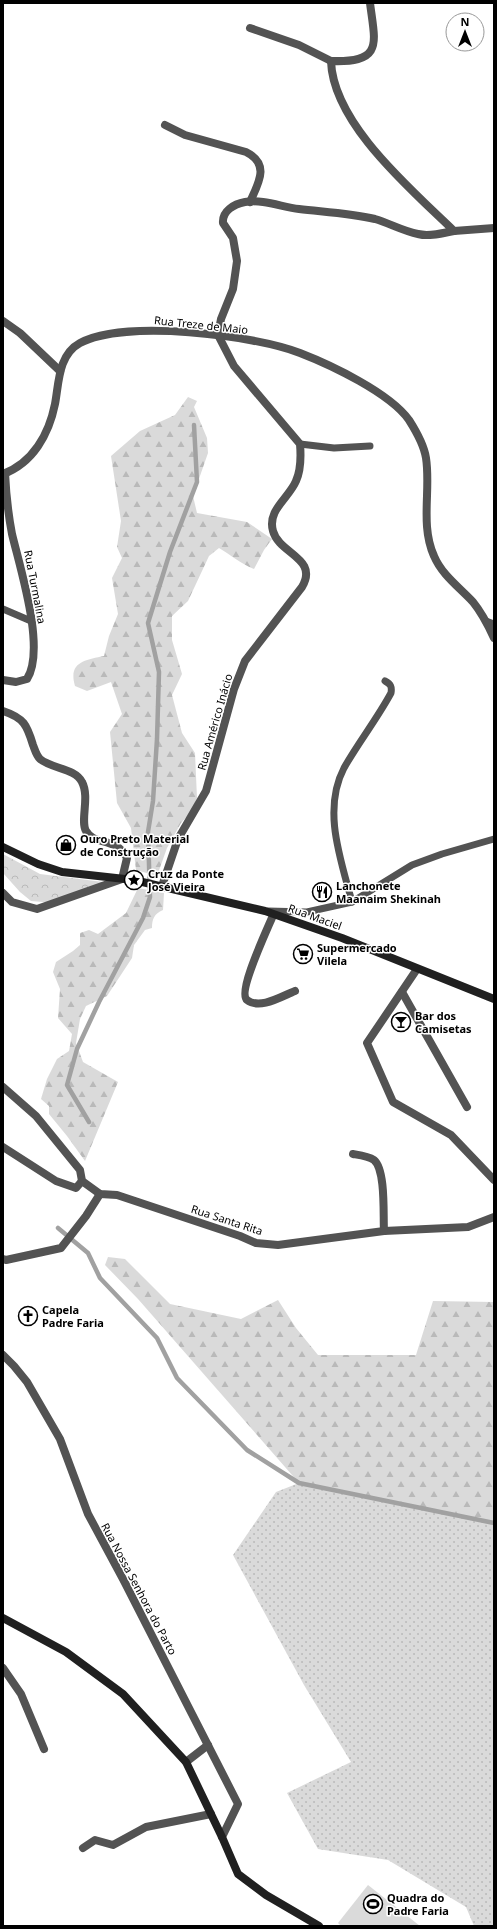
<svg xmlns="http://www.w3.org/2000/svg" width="497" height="1929" font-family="'Noto Sans',sans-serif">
	<defs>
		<pattern id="grass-dots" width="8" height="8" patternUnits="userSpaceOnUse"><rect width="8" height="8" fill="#dadada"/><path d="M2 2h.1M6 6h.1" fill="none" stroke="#b9b9b9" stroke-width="1.8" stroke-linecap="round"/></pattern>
		<pattern id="forest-firs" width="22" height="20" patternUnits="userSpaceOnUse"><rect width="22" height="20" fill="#dadada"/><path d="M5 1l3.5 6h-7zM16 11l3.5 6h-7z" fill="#b9b9b9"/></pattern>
		<pattern id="park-crowns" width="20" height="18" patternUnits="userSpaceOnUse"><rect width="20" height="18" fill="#dadada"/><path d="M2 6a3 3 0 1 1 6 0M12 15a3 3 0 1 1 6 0" fill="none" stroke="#b9b9b9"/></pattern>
	</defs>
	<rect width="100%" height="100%" fill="#fff"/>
	<polygon fill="url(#grass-dots)" points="299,1483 494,1523 494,1926 474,1926 466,1907 388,1860 318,1849 287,1793 351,1762 304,1685 233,1555 276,1492"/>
	<g fill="url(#forest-firs)">
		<path d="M188 397 197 401 194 407 207 438 208 453 193 496 197 513 247 522 272 539 264 550 254 569C241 564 231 555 219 548L209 556 188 601 172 616V640L182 674 172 695 182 733 195 753 197 798 191 812 181 823 167 848 157 876 136 870 131 828 117 803 110 732 122 714 111 682 87 691 75 686C68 662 85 660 104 656L109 636 118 614 112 578 122 558 117 547 121 521 111 456 140 431 175 415Z"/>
		<path d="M138 888 164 893 163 910C154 914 152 919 152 928L145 930 134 945 132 958 107 996 86 1006 80 1019 76 1043 83 1062 118 1082 85 1161 67 1136 49 1114V1106L41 1099 47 1079 57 1059 69 1051 72 1034 58 1018 60 989 53 972 56 962 73 951 80 945V933L89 930 98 934 126 913Z"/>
		<polygon points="108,1257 125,1259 170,1304 241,1319 278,1300 296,1328 318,1355 416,1355 433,1301 494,1302 494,1523 299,1483 138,1299 105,1265"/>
	</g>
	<polygon fill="url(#park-crowns)" points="3,854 40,874 119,884 97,888 55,903 31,901 20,892 3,873"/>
	<polygon fill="#dadada" points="368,1885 420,1926 341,1926 338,1923"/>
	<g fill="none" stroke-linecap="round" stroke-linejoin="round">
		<g stroke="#a1a1a1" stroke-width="4.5">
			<polyline points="89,1122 67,1085 77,1049 99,1002 143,918 150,897 148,832 153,801 157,739 159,672 148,623 170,552 197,482 194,425"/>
			<polyline points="58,1228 88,1253 100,1278 157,1338 177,1378 247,1450 299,1483 494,1523"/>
		</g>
		<g stroke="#535353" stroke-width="7">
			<polyline points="300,444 334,448 370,446"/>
			<polyline points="3,609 31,621"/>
			<polyline points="486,621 494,624"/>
			<path d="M352 902C341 860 322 810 344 768 358 743 377 719 391 693 392 687 391 684 385 681"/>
			<polyline points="268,911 307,912 352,902 412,865 442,854 494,839"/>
		</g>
		<g stroke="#535353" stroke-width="8">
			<polyline points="250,28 299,45 331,61"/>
			<path d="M165 125 185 135 246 152C270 164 259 182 250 202"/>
			<polyline points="454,231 494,228"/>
			<polyline points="3,321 20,333 60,371"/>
			<path d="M3 474C33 463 49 434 55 404 59 383 58 355 80 343 124 319 254 335 300 353 331 365 390 393 409 420 416 431 424 445 426 458 431 490 420 525 434 556 442 575 459 587 473 602 482 613 488 625 494 638"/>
			<path d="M3 680 16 682 27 679C46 649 20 568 12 534 8 513 6 494 5 473"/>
			<path d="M3 711C24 718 27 725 33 745 35 750 36 755 40 759 52 769 75 768 82 782 90 797 80 821 86 831 94 846 116 836 127 858L122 879 37 909 12 902 3 893"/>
			<path d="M162 886 178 839 206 791 234 689 245 661 302 587C319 558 279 554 273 531 267 510 289 498 296 481 301 470 301 456 300 444L234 366 218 335 221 319 233 289 237 261 233 238 223 223C222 211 234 204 245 202 263 199 282 207 299 209 325 212 350 213 375 219 389 223 403 231 418 234 430 237 443 233 454 231 412 190 333 124 331 61 384 63 375 43 370 3"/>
			<path d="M274 913C269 926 237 992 247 1000 260 1010 282 996 295 991"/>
			<polyline points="417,969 367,1043 393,1102 451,1135 494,1180"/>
			<polyline points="402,992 467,1107"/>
			<polyline points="3,1087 36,1116 80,1170 82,1181 100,1194 117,1195 240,1236 256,1243 278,1245 384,1231 468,1227 494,1217"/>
			<polyline points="3,1147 56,1181 76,1188 82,1181"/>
			<path d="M353 1154C359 1155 368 1156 374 1160 386 1170 383 1216 384 1231"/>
			<polyline points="3,1259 6,1260 61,1248 86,1216 100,1194"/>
			<polyline points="3,1355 14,1366 27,1382 60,1439 88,1514 123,1579 238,1804 222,1837"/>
			<polyline points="3,1668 21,1694 44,1749"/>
			<polyline points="186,1762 208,1745"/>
			<polyline points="83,1848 95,1840 113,1845 146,1827 211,1814"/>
		</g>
		<g stroke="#202020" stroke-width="8">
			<polyline points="3,847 38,864 62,872 134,880 265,911 342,938 494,999"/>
			<polyline points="3,1618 66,1652 123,1694 186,1762 222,1837 238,1874 266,1895 319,1926"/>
		</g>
	</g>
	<defs>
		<g id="shop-ring" transform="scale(1)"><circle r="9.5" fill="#fff" stroke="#000" stroke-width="1.5"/><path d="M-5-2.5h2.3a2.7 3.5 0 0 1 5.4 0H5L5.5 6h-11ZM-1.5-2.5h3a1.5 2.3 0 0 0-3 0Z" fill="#000"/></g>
		<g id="sight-ring" transform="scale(1)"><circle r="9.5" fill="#fff" stroke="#000" stroke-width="1.5"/><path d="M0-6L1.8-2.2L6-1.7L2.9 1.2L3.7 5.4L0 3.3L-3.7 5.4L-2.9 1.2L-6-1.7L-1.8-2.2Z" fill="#000"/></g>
		<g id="restaurant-ring" transform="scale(1)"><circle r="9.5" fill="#fff" stroke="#000" stroke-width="1.5"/><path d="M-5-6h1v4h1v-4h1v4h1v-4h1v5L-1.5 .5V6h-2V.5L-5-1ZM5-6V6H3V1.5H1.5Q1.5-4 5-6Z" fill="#000"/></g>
		<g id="supermarket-ring" transform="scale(1)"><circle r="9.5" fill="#fff" stroke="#000" stroke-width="1.5"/><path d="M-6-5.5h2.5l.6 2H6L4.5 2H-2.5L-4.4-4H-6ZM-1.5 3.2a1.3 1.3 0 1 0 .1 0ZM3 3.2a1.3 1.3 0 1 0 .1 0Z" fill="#000"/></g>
		<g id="bar-ring" transform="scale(1)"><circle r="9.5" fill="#fff" stroke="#000" stroke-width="1.5"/><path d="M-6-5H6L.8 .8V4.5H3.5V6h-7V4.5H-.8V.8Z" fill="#000"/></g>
		<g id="church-ring" transform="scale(1)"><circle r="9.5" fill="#fff" stroke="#000" stroke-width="1.5"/><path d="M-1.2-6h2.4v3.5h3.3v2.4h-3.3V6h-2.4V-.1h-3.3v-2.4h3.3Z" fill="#000"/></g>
		<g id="stadium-ring" transform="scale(1)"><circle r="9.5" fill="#fff" stroke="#000" stroke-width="1.5"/><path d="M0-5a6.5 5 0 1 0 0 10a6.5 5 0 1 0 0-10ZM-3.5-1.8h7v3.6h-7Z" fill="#000"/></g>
	</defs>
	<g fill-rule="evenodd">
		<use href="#shop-ring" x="66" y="845"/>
		<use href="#sight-ring" x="134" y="880"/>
		<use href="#restaurant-ring" x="322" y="892"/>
		<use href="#supermarket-ring" x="303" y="954"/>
		<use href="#bar-ring" x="401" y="1022"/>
		<use href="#church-ring" x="28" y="1316"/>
		<use href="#stadium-ring" x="373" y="1904"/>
	</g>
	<g text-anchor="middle" stroke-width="3" stroke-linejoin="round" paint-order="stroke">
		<g font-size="11" fill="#000" stroke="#fff">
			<text transform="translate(201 325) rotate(6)" y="4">Rua Treze de Maio</text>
			<text transform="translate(35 587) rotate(79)" y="4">Rua Turmalina</text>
			<text transform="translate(215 722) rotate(-74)" y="4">Rua Américo Inácio</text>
			<text transform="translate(315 917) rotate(20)" y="4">Rua Maciel</text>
			<text transform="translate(227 1220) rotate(18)" y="4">Rua Santa Rita</text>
			<text transform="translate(139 1589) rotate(62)" y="4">Rua Nossa Senhora do Parto</text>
		</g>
		<g font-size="11" font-weight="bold" fill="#000" stroke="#fff" text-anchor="start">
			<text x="80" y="843">Ouro Preto Material<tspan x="80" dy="13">de Construção</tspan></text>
			<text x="148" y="878">Cruz da Ponte<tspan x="148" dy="13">José Vieira</tspan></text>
			<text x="336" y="890">Lanchonete<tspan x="336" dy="13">Maanaim Shekinah</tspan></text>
			<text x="317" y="952">Supermercado<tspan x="317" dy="13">Vilela</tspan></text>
			<text x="415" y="1020">Bar dos<tspan x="415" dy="13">Camisetas</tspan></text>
			<text x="42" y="1314">Capela<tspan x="42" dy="13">Padre Faria</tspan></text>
			<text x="387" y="1902">Quadra do<tspan x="387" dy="13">Padre Faria</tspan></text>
		</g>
	</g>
	<rect width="497" height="1929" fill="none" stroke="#000000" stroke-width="8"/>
	<g transform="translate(465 32)"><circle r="19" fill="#ffffff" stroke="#999999"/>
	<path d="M0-3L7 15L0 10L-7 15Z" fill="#000000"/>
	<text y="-6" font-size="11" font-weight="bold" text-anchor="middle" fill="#000000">N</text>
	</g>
</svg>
